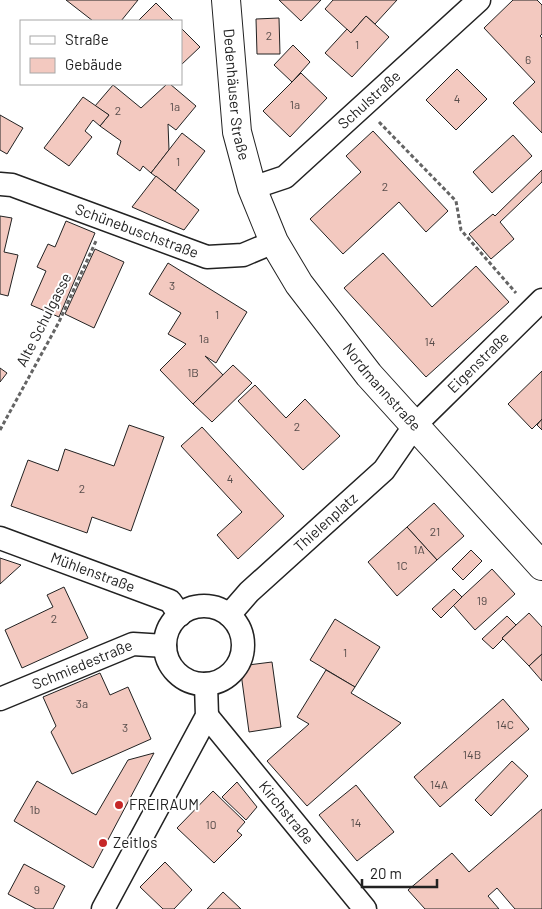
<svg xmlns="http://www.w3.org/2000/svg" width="542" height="909" font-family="Barlow,sans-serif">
	<rect width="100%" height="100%" fill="#fff"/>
	<g fill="#f3c9c0" stroke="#222">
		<polygon points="66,0 138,0 121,21 93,21"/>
		<polygon points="279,0 321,0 301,21"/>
		<polygon points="333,0 397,0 375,24 366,16 351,33 325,9"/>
		<polygon points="513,0 537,0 542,5 542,34 540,36 542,38 542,133 513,103 535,82 484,28"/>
		<polygon points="156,3 174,21 138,21"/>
		<polygon points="366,16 389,37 352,77 325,53 347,29 351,33"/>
		<polygon points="279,18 280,54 257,54 256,19"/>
		<polygon points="181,28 200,47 181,65"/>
		<polygon points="293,45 310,62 292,82 274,65"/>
		<polygon points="457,69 487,99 456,130 426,100"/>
		<polygon points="301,73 327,98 290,137 263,111"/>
		<polygon points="167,84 170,84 196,106 176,130 168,124 169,150 151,173 143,166 140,171 117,154 121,141 100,126 109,115 95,106 113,85 141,108"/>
		<polygon points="83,97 109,115 100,126 93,120 85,131 92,137 69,166 44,148"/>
		<polygon points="0,115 23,128 7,154 0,150"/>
		<polygon points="373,131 448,211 426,232 399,202 343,254 310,219 361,172 346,156"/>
		<polygon points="182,133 205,151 175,191 151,173"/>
		<polygon points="513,135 532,156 492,193 473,172"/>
		<polygon points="542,170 542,182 500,222 514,239 491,259 469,234 493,214 495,216"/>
		<polygon points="156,176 199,210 184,230 132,207"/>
		<polygon points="0,216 12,218 4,252 18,255 8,296 0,294"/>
		<polygon points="66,221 95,233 59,317 31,305 46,271 37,267 48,244 55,247"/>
		<polygon points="95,249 124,262 94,328 65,314"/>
		<polygon points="383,253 432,307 476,266 509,302 426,377 344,288"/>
		<polygon points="168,263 247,312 216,363 205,356 223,375 193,404 160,370 186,344 168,334 181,313 149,294"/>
		<polygon points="233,365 252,383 212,422 193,404"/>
		<polygon points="0,368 7,373 0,382"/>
		<polygon points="542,371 542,419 532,429 508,404"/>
		<polygon points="255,385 286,418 305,399 340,436 303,470 238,401"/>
		<polygon points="542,419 542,430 537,425"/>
		<polygon points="129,425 164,437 131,531 92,517 87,533 11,506 28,460 58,471 65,449 114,466"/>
		<polygon points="202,427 284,516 238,559 217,535 242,512 181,446"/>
		<polygon points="434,503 464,536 437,560 407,527"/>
		<polygon points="407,527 437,560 397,596 368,562"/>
		<polygon points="471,550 482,561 463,580 452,569"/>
		<polygon points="0,558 21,565 0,584"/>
		<polygon points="492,569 515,594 475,630 453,605"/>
		<polygon points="64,587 88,638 22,668 5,630 53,607 47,595"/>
		<polygon points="454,589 462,597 441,618 432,609"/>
		<polygon points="529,613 542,627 542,654 529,666 502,638"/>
		<polygon points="507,616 516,625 502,638 503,639 493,649 482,639"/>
		<polygon points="335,619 380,647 355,687 310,660"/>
		<polygon points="542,654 542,681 529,666"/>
		<polygon points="272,662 281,727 249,732 240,666"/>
		<polygon points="326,670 355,687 351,693 401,723 307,806 267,761 309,724 297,717"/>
		<polygon points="100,673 110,695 128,687 151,739 72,774 51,732 56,726 43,697"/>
		<polygon points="503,699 529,729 440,807 414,777"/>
		<polygon points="154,753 93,868 14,821 37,781 96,815 128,760"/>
		<polygon points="512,761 528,776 491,816 475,800"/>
		<polygon points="237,782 257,807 246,820 222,797"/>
		<polygon points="356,785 394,832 357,861 319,815"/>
		<polygon points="213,791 245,822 237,831 242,835 214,863 177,828"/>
		<polygon points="542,809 542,909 515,909 497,888 488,896 499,909 425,909 408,890 452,853 469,872"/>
		<polygon points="165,862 192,890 174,909 163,909 140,887"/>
		<polygon points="24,864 65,886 53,909 36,909 8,894"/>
		<polygon points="223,892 241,909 207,909"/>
	</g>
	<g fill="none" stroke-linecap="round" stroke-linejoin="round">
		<g stroke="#222" stroke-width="25">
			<g id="minor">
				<path id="s1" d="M0 184 12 185 207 257 243 255 274 242"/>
				<path id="s2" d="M252 188 285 177 479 0"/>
				<path id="s3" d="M0 538 170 601 180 615"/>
				<circle cx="204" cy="645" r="39"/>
				<path id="s4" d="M229 615 249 592 384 470 415 425 542 300"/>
				<path id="s5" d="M0 699 133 644 165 646"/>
				<path id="s6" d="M207 716 365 909"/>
				<polyline points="103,909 207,716 206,684"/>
			</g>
		</g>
		<g stroke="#222" stroke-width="30">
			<g id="tertiary">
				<path id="s7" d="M226 0 237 132 252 188 274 242 299 284 369 375 542 566"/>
			</g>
		</g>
		<g stroke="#646464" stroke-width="3" stroke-dasharray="4 2.5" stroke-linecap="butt">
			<polyline points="379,122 456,201 461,230 516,293"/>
			<polyline points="0,430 59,322 96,241"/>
		</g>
		<use href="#minor" stroke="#fff" stroke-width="22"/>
		<use href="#tertiary" stroke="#fff" stroke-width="28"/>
	</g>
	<g fill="#c62828" stroke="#fff" stroke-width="2">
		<circle cx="119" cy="805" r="5"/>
		<circle cx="103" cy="843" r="5"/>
	</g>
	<g text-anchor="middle" stroke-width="4" stroke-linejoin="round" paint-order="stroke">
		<g font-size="12" fill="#564c4a">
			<text x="269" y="40">2</text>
			<text x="357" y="49">1</text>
			<text x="528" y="64">6</text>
			<text x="457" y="103">4</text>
			<text x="295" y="109">1a</text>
			<text x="175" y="111">1a</text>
			<text x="118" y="115">2</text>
			<text x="178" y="166">1</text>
			<text x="385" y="191">2</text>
			<text x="172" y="290">3</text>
			<text x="217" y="319">1</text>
			<text x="204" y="343">1a</text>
			<text x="430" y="346">14</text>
			<text x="193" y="377">1B</text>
			<text x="297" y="431">2</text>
			<text x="230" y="483">4</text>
			<text x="82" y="493">2</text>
			<text x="435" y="536">21</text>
			<text x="419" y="554">1A</text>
			<text x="402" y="570">1C</text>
			<text x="482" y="605">19</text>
			<text x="54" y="623">2</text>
			<text x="345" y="657">1</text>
			<text x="82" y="708">3a</text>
			<text x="505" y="729">14C</text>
			<text x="125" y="732">3</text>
			<text x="472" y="759">14B</text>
			<text x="439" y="789">14A</text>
			<text x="35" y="814">1b</text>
			<text x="356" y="827">14</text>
			<text x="211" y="829">10</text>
			<text x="37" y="894">9</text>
		</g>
		<g font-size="15" fill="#222" stroke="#fff">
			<text dy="5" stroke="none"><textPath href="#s7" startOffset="95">Dedenhäuser Straße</textPath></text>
			<text dy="5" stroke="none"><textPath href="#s2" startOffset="149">Schulstraße</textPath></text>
			<text dy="5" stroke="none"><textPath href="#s1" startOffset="145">Schünebuschstraße</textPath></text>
			<text transform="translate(44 320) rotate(-63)" y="5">Alte Schulgasse</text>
			<text dy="5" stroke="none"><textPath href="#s4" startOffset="356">Eigenstraße</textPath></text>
			<text dy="5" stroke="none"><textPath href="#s7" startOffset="430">Nordmannstraße</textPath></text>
			<text dy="5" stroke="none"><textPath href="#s4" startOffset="134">Thielenplatz</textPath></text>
			<text dy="5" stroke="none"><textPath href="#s3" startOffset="99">Mühlenstraße</textPath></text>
			<text dy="5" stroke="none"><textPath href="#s5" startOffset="89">Schmiedestraße</textPath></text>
			<text dy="5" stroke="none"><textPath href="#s6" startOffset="125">Kirchstraße</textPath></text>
		</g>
		<g font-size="15" fill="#222" stroke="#fff" text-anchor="start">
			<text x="129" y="810">FREIRAUM</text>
			<text x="113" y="848">Zeitlos</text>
		</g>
	</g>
	<rect x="20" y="20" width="162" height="65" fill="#ffffff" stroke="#a7a7a7"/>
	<rect x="30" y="36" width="25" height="8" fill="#ffffff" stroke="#a7a7a7"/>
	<text x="65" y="45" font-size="15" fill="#222222">Straße</text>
	<rect x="30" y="58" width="25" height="15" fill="#f3c9c0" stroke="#a7a7a7"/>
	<text x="65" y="70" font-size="15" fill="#222222">Gebäude</text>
	<path d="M362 879v8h75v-8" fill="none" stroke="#222222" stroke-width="2.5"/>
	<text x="370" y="879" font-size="15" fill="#222222" stroke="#ffffff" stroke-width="4" paint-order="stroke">20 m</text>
</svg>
